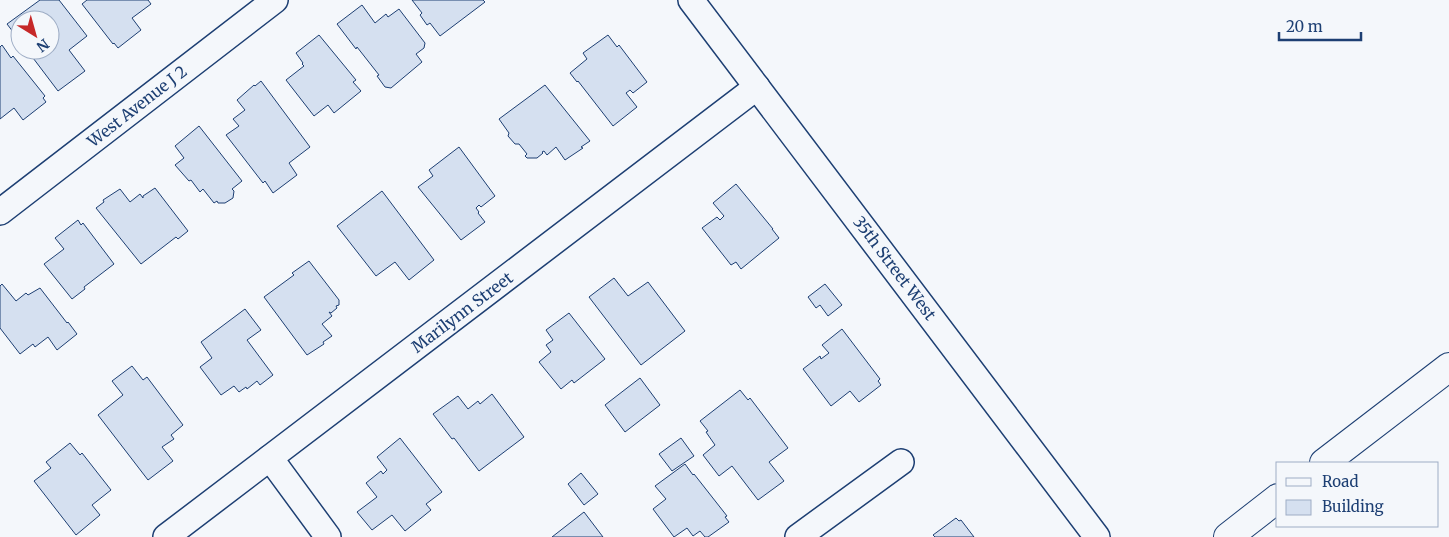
<svg xmlns="http://www.w3.org/2000/svg" width="1449" height="537" font-family="Merriweather,serif">
	<rect width="100%" height="100%" fill="#f4f7fb"/>
	<g fill="#d5e0f0" stroke="#1d3f73">
		<polygon points="40,0 59,0 87,36 69,50 85,71 58,91 27,50 50,50 50,20 20,20 20,41 7,24"/>
		<polygon points="87,0 148,0 151,4 132,18 141,30 118,48 114,43 113,44 82,4"/>
		<polygon points="412,0 483,0 485,2 440,36 430,23 427,25 420,15 422,13"/>
		<polygon points="362,5 375,23 386,14 388,17 399,9 425,43 424,48 416,54 422,62 391,88 385,87 377,76 379,75 357,47 356,49 337,24"/>
		<polygon points="319,35 356,80 353,82 361,91 334,113 328,105 314,116 286,80 304,66 302,64 303,63 296,53"/>
		<polygon points="608,35 617,47 619,45 647,82 633,93 630,90 626,93 637,107 613,126 578,81 577,82 570,73 587,59 583,53"/>
		<polygon points="2,45 11,58 13,56 45,96 43,98 46,102 23,120 14,108 0,119 0,47"/>
		<polygon points="261,81 310,147 289,163 297,175 273,193 265,181 263,183 226,135 239,126 233,119 245,110 237,100 254,85 255,86"/>
		<polygon points="545,85 590,141 581,147 583,148 565,160 556,147 547,155 544,151 542,152 543,153 537,158 527,158 525,156 527,154 519,144 515,144 508,136 509,133 499,119"/>
		<polygon points="199,126 242,181 232,189 234,191 233,198 225,203 218,203 217,201 214,203 203,189 200,192 191,180 189,181 175,165 184,158 175,146"/>
		<polygon points="459,147 495,196 481,207 479,205 476,208 479,212 478,213 485,222 461,240 418,187 433,176 429,170"/>
		<polygon points="736,184 773,229 772,229 779,238 741,269 736,262 731,265 702,228 717,217 720,220 724,216 713,203"/>
		<polygon points="155,188 188,231 178,239 176,237 141,264 96,208 104,202 103,200 120,189 130,202 140,194 143,198 143,196"/>
		<polygon points="382,191 434,260 409,280 395,262 376,276 337,226"/>
		<polygon points="78,220 81,225 83,223 114,264 84,287 85,289 72,299 44,264 64,249 55,238"/>
		<polygon points="309,261 339,300 339,305 336,306 337,308 331,313 329,312 332,316 322,324 332,336 323,342 324,344 307,355 264,297 294,275 292,273"/>
		<polygon points="614,278 628,296 648,282 685,331 641,365 589,297"/>
		<polygon points="2,284 16,301 26,293 28,295 40,288 67,323 68,322 77,334 57,350 48,337 35,347 33,344 20,354 0,328 0,286"/>
		<polygon points="825,284 842,305 828,316 820,305 816,308 808,297"/>
		<polygon points="245,309 261,330 247,340 273,375 260,385 257,381 247,389 246,387 239,392 234,386 221,395 200,367 212,358 201,342"/>
		<polygon points="569,313 605,359 574,383 572,380 561,389 539,362 551,352 546,345 553,340 546,330"/>
		<polygon points="842,329 880,379 878,381 881,385 859,402 850,391 831,406 803,369 820,356 821,359 829,353 822,345"/>
		<polygon points="132,366 143,380 147,377 183,425 171,435 174,439 162,447 173,461 148,480 98,415 123,395 112,381"/>
		<polygon points="640,378 660,405 625,432 605,405"/>
		<polygon points="740,390 748,400 750,398 788,448 769,462 784,481 758,500 732,466 719,476 703,455 715,445 706,432 708,431 700,421"/>
		<polygon points="492,394 524,437 479,471 454,438 452,439 433,414 458,396 468,409 478,401 480,404"/>
		<polygon points="400,438 442,492 426,504 431,510 405,531 392,515 372,530 357,512 377,497 366,483 381,471 383,474 387,470 377,457"/>
		<polygon points="681,438 694,456 672,471 659,454"/>
		<polygon points="70,443 80,455 82,453 111,490 92,505 100,515 76,535 34,481 51,468 46,462"/>
		<polygon points="685,464 693,475 694,474 727,516 725,517 729,522 708,537 705,537 700,531 693,536 687,528 674,537 653,509 666,499 655,486"/>
		<polygon points="581,473 598,494 584,505 568,484"/>
		<polygon points="584,512 603,537 552,537"/>
		<polygon points="956,518 959,521 961,520 974,537 935,537 933,535"/>
	</g>
	<g fill="none" stroke-linecap="round" stroke-linejoin="round">
		<g stroke="#1d3f73" stroke-width="28">
			<g id="minor">
				<polyline points="691,0 1097,537"/>
				<polyline points="0,212 275,0"/>
				<polyline points="270,458 328,537"/>
				<polyline points="166,537 757,87"/>
				<polyline points="798,537 901,462"/>
			</g>
		</g>
		<g stroke="#1d3f73" stroke-width="30">
			<g id="primary">
				<polyline points="1324,463 1449,367"/>
				<polyline points="1228,537 1278,498"/>
			</g>
		</g>
		<use href="#minor" stroke="#f4f7fb" stroke-width="25"/>
		<use href="#primary" stroke="#f4f7fb" stroke-width="28"/>
	</g>
	<g text-anchor="middle" stroke-width="4" stroke-linejoin="round" paint-order="stroke">
		<g font-size="16" fill="#1d3f73" stroke="#f4f7fb">
			<text transform="translate(137 106) rotate(-38)" y="6">West Avenue J 2</text>
			<text transform="translate(895 268) rotate(53)" y="6">35th Street West</text>
			<text transform="translate(462 312) rotate(-37)" y="6">Marilynn Street</text>
		</g>
	</g>
	<rect x="1276" y="462" width="162" height="65" fill="#f4f7fb" stroke="#9eadc5"/>
	<rect x="1286" y="478" width="25" height="8" fill="#f4f7fb" stroke="#9eadc5"/>
	<text x="1322" y="487" font-size="15" fill="#1d3f73">Road</text>
	<rect x="1286" y="500" width="25" height="15" fill="#d5e0f0" stroke="#9eadc5"/>
	<text x="1322" y="512" font-size="15" fill="#1d3f73">Building</text>
	<g transform="translate(35 35) rotate(143)"><circle r="24" fill="#f4f7fb" stroke="#9eadc5"/>
	<path d="M0-4L9 19L0 12L-9 19Z" fill="#c62828"/>
	<text y="-8" font-size="14" font-weight="bold" text-anchor="middle" fill="#1d3f73">N</text>
	</g>
	<path d="M1279 32v8h82v-8" fill="none" stroke="#1d3f73" stroke-width="2.5"/>
	<text x="1286" y="32" font-size="15" fill="#1d3f73" stroke="#f4f7fb" stroke-width="4" paint-order="stroke">20 m</text>
</svg>
